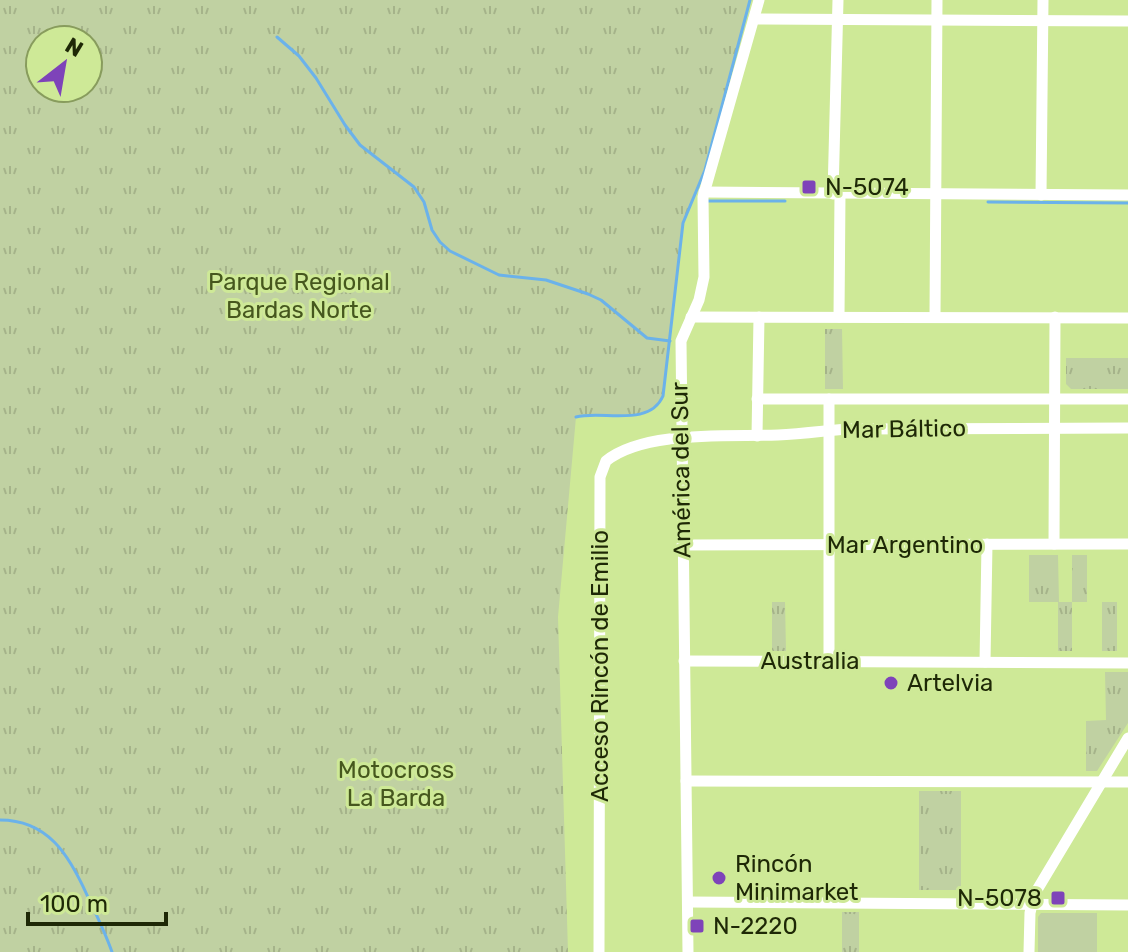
<svg xmlns="http://www.w3.org/2000/svg" width="1128" height="952" font-family="Rubik,sans-serif">
	<defs>
		<pattern id="grass-tufts" width="24" height="20" patternUnits="userSpaceOnUse" patternTransform="scale(2)"><rect width="24" height="20" fill="#c0d1a2"/><path d="M3 7l-1-3M5 7V3M7 7l1-3M15 17l-1-3M17 17v-4M19 17l1-3" fill="none" stroke="#a5b38a"/></pattern>
	</defs>
	<rect width="100%" height="100%" fill="#cee997"/>
	<g fill="url(#grass-tufts)" fill-rule="evenodd">
		<path d="M0 0H750L705 170 683 223 663 396C649 429 601 409 576 417L558 617 568 952H0ZM40 40H88V88H40Z"/>
		<polygon points="825,329 842,329 843,389 825,389"/>
		<polygon points="1066,358 1128,358 1128,389 1071,389 1066,384"/>
		<polygon points="1029,555 1058,555 1059,602 1072,602 1072,555 1087,555 1087,602 1072,602 1072,651 1058,651 1058,602 1029,602"/>
		<polygon points="772,602 785,602 786,651 772,651"/>
		<rect x="1102" y="602" width="15" height="49"/>
		<polygon points="1105,672 1128,672 1128,723 1097,771 1086,771 1086,721 1106,720"/>
		<rect x="919" y="791" width="42" height="99"/>
		<rect x="842" y="912" width="17" height="40"/>
	</g>
	<polygon fill="#c0d1a2" points="1041,913 1097,913 1097,952 1038,952 1038,917"/>
	<g fill="none" stroke-linecap="round" stroke-linejoin="round">
		<g stroke="#6bb2ea" stroke-width="3">
			<polyline points="277,37 299,56 316,78 345,125 360,145 414,187 424,202 432,230 440,242 450,251 499,275 546,280 588,294 601,300 647,338 670,341"/>
			<polyline points="708,201 785,201"/>
			<polyline points="988,202 1128,203"/>
			<path d="M576 417C602 410 649 428 663 396L683 223 705 170 750 0"/>
			<path d="M0 820C48 820 69 855 87 895 96 914 105 932 112 952"/>
		</g>
		<g stroke="#fff" stroke-width="11">
			<polyline points="754,19 1128,21"/>
			<polyline points="704,192 1128,195"/>
			<polyline points="833,194 838,0"/>
			<polyline points="1041,195 1043,0"/>
			<polyline points="691,317 1128,318"/>
			<polyline points="839,317 840,194"/>
			<polyline points="935,317 937,0"/>
			<polyline points="757,399 1128,399"/>
			<polyline points="757,436 759,317"/>
			<polyline points="1054,544 1055,317"/>
			<polyline points="682,545 1128,544"/>
			<polyline points="684,661 1128,663"/>
			<polyline points="829,662 829,399"/>
			<polyline points="985,662 987,544"/>
			<polyline points="686,781 1128,782"/>
			<polyline points="688,902 1128,905"/>
			<path d="M599 952 600 477 606 461C644 430 729 437 778 435 801 434 823 431 846 429L1128 428"/>
			<polyline points="688,952 681,341 699,300 704,277 703,197 759,0"/>
			<polyline points="1029,952 1030,913 1034,895 1128,738"/>
		</g>
	</g>
	<g fill="#7e43b9" stroke="#cee997" stroke-width="3">
		<rect x="801" y="179" width="16" height="16" rx="4"/>
		<circle cx="891" cy="683" r="8"/>
		<circle cx="719" cy="878" r="8"/>
		<rect x="1050" y="890" width="16" height="16" rx="4"/>
		<rect x="689" y="918" width="16" height="16" rx="4"/>
	</g>
	<g text-anchor="middle" stroke-width="6" stroke-linejoin="round" paint-order="stroke">
		<g font-size="24" fill="#1e2806" stroke="#cee997" text-anchor="start">
			<text x="825" y="195">N-5074</text>
			<text x="907" y="691">Artelvia</text>
			<text x="735" y="872">Rincón<tspan x="735" dy="28">Minimarket</tspan></text>
			<text x="1042" y="906" text-anchor="end">N-5078</text>
			<text x="713" y="934">N-2220</text>
		</g>
		<g font-size="24" fill="#46571e" stroke="#cee997">
			<text x="299" y="290">Parque Regional<tspan x="299" dy="28">Bardas Norte</tspan></text>
			<text x="396" y="778">Motocross<tspan x="396" dy="28">La Barda</tspan></text>
		</g>
		<g font-size="24" fill="#1e2806" stroke="#cee997">
			<text transform="translate(904 429) rotate(-1)" y="8">Mar Báltico</text>
			<text transform="translate(681 470) rotate(-91)" y="8">América del Sur</text>
			<text x="905" y="553">Mar Argentino</text>
			<text x="810" y="669">Australia</text>
			<text transform="translate(600 666) rotate(-90)" y="8">Acceso Rincón de Emilio</text>
		</g>
	</g>
	<g transform="translate(64 64) rotate(31)"><circle r="38" fill="#cee997" stroke="#889c5d" stroke-width="2"/>
	<path d="M0-6L14 30L0 20L-14 30Z" fill="#7e43b9"/>
	<text y="-12" font-size="22" font-weight="bold" text-anchor="middle" fill="#1e2806">N</text>
	</g>
	<path d="M28 912v12h138v-12" fill="none" stroke="#1e2806" stroke-width="4"/>
	<text x="40" y="912" font-size="24" fill="#1e2806" stroke="#cee997" stroke-width="6" paint-order="stroke">100 m</text>
</svg>
